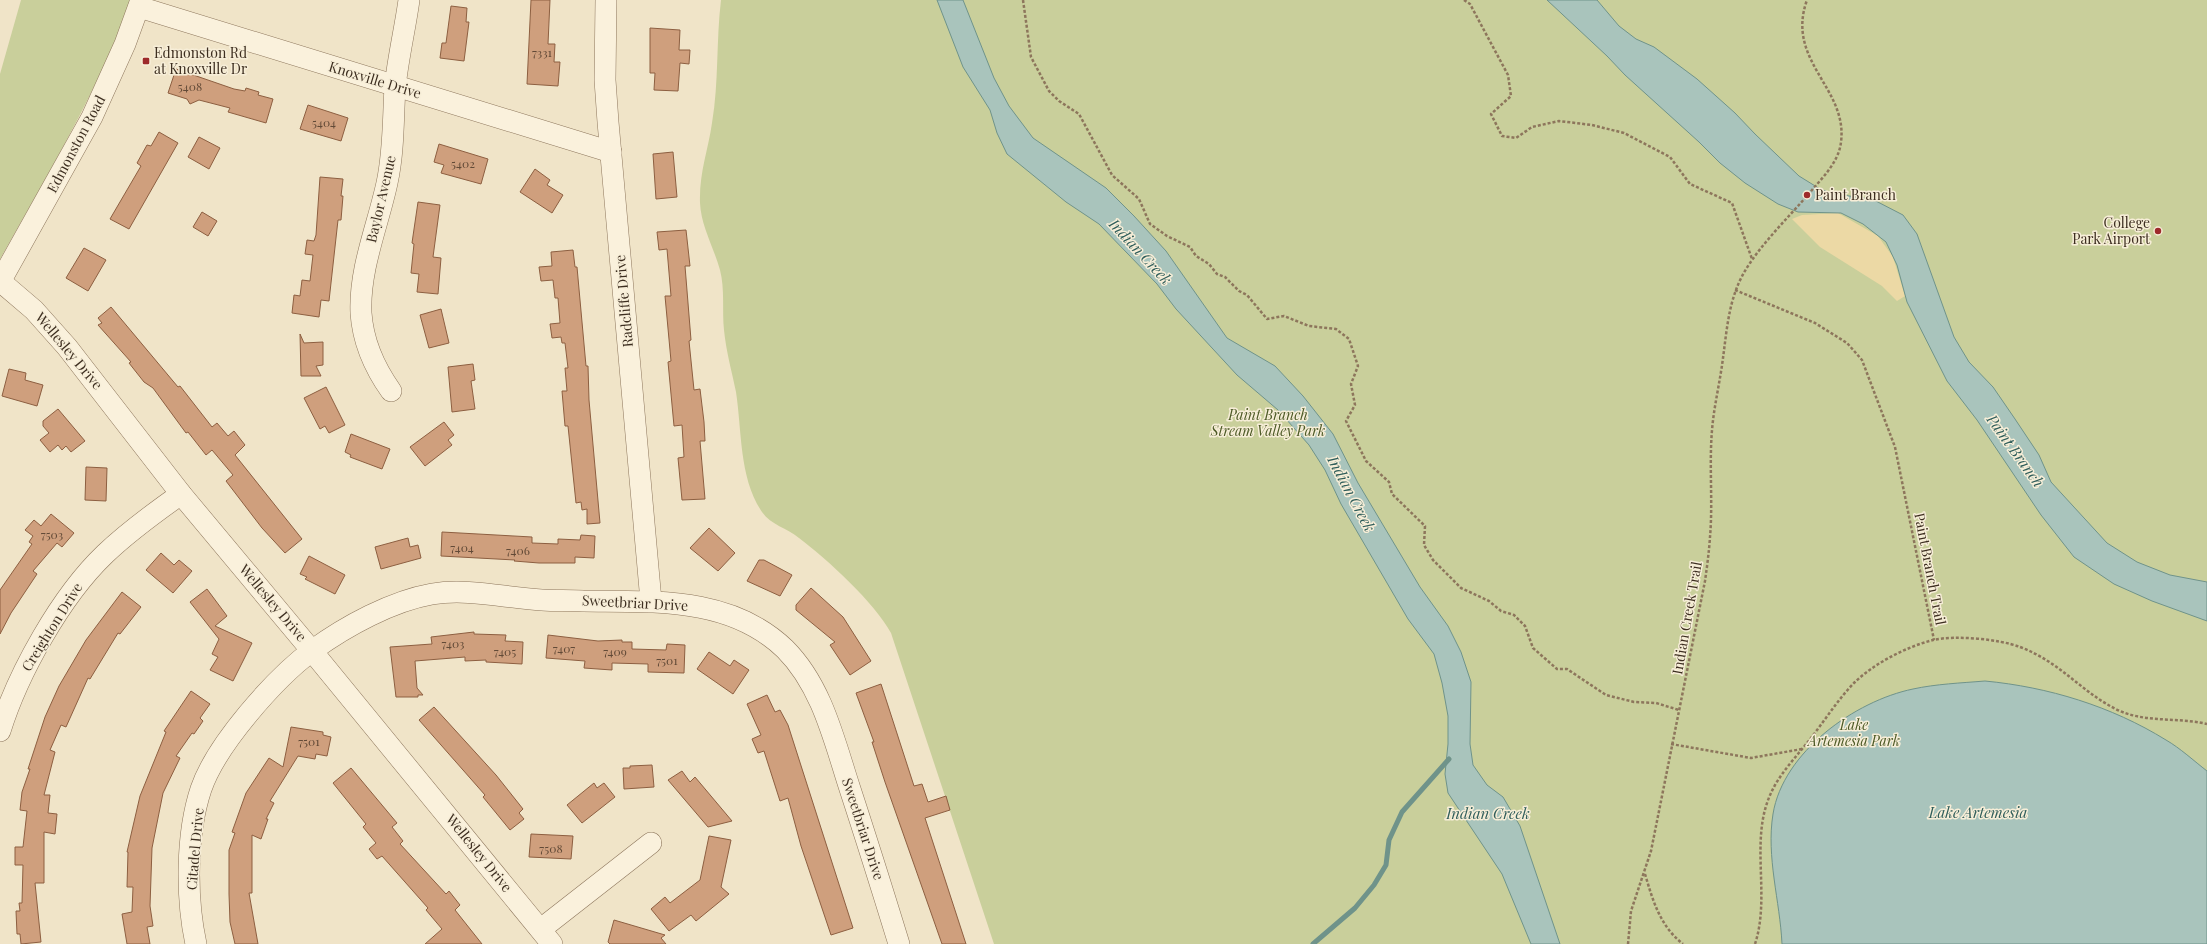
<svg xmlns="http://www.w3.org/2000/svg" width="2207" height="944" font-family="'Playfair Display',serif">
	<rect width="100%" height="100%" fill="#f0e4c8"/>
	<g fill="#c9cf9b">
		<path d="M21 0H132C97 91 48 175 0 259V74Z"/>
		<path d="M721 0H2207V944H994L891 633C875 603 827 559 799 538 787 528 771 525 762 512 739 478 742 431 736 392 732 372 726 351 724 330 722 311 725 289 720 270 714 248 701 226 700 203 699 173 708 151 712 123 719 82 716 41 721 0Z"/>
	</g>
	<polygon fill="#ecd9a5" points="1838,213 1878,236 1893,257 1905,296 1897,301 1882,286 1820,247 1792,219 1802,215"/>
	<g fill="#a9c4bc" stroke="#6f938a">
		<polygon points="937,0 963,0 994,78 1009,106 1033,138 1106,188 1134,216 1166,251 1227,338 1275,366 1303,396 1333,434 1358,483 1420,587 1448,626 1461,652 1471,682 1470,744 1473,765 1487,785 1503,797 1520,826 1560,944 1531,944 1502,874 1448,793 1445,774 1448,744 1448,716 1442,683 1434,654 1408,619 1341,504 1325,470 1309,445 1278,410 1237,375 1176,309 1157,284 1099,224 1066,202 1007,154 997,133 990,110 963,67"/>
		<polygon points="1547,0 1597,0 1619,26 1636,39 1654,47 1697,79 1735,113 1755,134 1799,176 1820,189 1834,194 1872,199 1903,215 1917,234 1954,337 1969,362 1993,387 2015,419 2039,455 2051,482 2107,543 2137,562 2170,575 2207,582 2207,621 2152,601 2114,584 2074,557 2041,515 1977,420 1947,381 1907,302 1897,265 1886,242 1863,224 1841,213 1798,212 1778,204 1745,183 1720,163 1699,142 1625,75 1607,56"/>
		<path d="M1985 681C2048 687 2111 706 2166 740 2180 748 2194 761 2207 771V944H1782C1780 901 1766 857 1773 814 1783 752 1855 701 1913 689 1936 684 1961 683 1985 681Z"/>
	</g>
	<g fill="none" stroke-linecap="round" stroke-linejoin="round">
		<polyline stroke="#6f938a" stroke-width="5" points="1313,944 1355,908 1374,885 1386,865 1389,840 1402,812 1449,759"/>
	</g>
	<g fill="#cf9f7d" stroke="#8d5f41">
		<polygon points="531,0 550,0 548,44 555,44 554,62 560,62 558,86 527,84"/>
		<polygon points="451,6 467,8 466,22 469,22 464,61 440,58 442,43 446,43"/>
		<polygon points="650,28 680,30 679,50 690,50 689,64 680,63 678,91 654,90 655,73 650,73"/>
		<polygon points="176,69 234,89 245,91 246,88 259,92 258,95 273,99 266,123 228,112 230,108 199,100 190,104 187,99 168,93"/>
		<polygon points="308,105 348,118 341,141 300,129"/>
		<polygon points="159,132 178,143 129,229 110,219 141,166 137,163 147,145 151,146"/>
		<polygon points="199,137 220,148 209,169 188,157"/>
		<polygon points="439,144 488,159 481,184 441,173 444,165 434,162"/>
		<polygon points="673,152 677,197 656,199 653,154"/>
		<polygon points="535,169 550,180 547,185 563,195 552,213 520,192"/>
		<polygon points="320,177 343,179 341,196 343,196 341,220 338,220 329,301 321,300 319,317 292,313 294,295 300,296 302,280 310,281 313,255 305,254 307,240 314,241 316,235"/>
		<polygon points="418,202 440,205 433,257 441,258 438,294 417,292 419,274 411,273 414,244 412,243 413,236"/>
		<polygon points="202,212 217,221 208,236 193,227"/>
		<polygon points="686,230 690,266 685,266 691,340 689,341 694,390 700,389 704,422 705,441 700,441 705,499 682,500 678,458 684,457 682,425 674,426 668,362 671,361 665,296 671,296 667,249 659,250 657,232"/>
		<polygon points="84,248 106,260 88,291 66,278"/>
		<polygon points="573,250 575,267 577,267 586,366 588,366 589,400 600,523 587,524 587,509 582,510 581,502 576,503 568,426 565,426 562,391 567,391 565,368 568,368 565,343 562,343 561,337 552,338 550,324 560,323 558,298 555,298 553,280 541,281 539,267 552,266 551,252"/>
		<polygon points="111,307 178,387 180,386 212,427 217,423 228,436 234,431 245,445 235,455 302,539 285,553 262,528 226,481 233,475 212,450 206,455 188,432 186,433 153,388 144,382 129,363 131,362 98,325 102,323 98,318"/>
		<polygon points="441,309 449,343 429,348 420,315"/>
		<polygon points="300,334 304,343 323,342 323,365 316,366 321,376 301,376"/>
		<polygon points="473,364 475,380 471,381 475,409 452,412 448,367"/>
		<polygon points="9,369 26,373 25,380 43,385 37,406 2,396"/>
		<polygon points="326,387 345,425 329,433 325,426 320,429 304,398"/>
		<polygon points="58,409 85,441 71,452 66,446 62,450 58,445 50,452 40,440 49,433 43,426 43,421"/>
		<polygon points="444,422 454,435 448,440 452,445 425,466 410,447"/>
		<polygon points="351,434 390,449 382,469 350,457 351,455 345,452"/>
		<polygon points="86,467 107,468 106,501 85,500"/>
		<polygon points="51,514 74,533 62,547 57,543 33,571 37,574 11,613 0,634 0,590 32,544 29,542 33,536 25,530 34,520 41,526"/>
		<polygon points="709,528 735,553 718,571 690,548"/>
		<polygon points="442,532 532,537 532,543 558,544 558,539 580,540 581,535 595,536 594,558 575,557 575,563 539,563 514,561 515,560 441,556"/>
		<polygon points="408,538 410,547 418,545 421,558 381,569 375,547"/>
		<polygon points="161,553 174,565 179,560 192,571 173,593 146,570"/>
		<polygon points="309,556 345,575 335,594 305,579 307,577 300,574"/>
		<polygon points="759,560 764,560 792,575 780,596 747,581"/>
		<polygon points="811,588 843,617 871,661 850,675 830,645 835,642 796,610 796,605"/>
		<polygon points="207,589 227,616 215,626 252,643 233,681 210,670 218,657 212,654 219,639 190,602"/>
		<polygon points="122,592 141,607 120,634 118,633 90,679 88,678 66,727 61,725 50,750 55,752 44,795 50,795 48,813 57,814 55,834 44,832 44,883 35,883 41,942 21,944 20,934 17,934 16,911 20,911 19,903 22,903 23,865 15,865 15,847 23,847 27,811 20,810 22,792 30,769 28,769 45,717 59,686 86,640"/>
		<polygon points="474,632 474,634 506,635 505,641 523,642 522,664 486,662 486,660 465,661 465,657 415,661 417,688 423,695 418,695 418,697 396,697 390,647 432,644 431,637"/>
		<polygon points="548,635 598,641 622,640 622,642 632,642 632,649 666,650 667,644 685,645 684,673 648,672 648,664 612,663 612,670 584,668 585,661 546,658"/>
		<polygon points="709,652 730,666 734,660 749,670 733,694 697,669"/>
		<polygon points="881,684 914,786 922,784 928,802 946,796 950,810 925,818 966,944 942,944 885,782 872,742 874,742 856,693"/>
		<polygon points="191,691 210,704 200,718 203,721 194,734 192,733 176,756 180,758 163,793 152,848 150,906 153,926 147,927 150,944 127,944 122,914 132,912 133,887 127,887 128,852 127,852 140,796 166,732 164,731"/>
		<polygon points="767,695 775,712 780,710 788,725 853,928 831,935 801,846 788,798 780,801 764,751 758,753 752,739 761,735 747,704"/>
		<polygon points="434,707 496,775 523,809 519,813 524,819 510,830 483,797 485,795 419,720"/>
		<polygon points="291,727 323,732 323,735 331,737 327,756 316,754 315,759 298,756 270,801 274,803 266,819 268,819 261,839 252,835 252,893 249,893 258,944 235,944 230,922 229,894 229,850 235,833 232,832 246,793 269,758 283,767"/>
		<polygon points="652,765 654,787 624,789 623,768 630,768 630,766"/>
		<polygon points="351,768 397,823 392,827 403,841 400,844 446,894 449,891 460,905 455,910 482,944 425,944 442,929 426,910 428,908 382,856 377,859 369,849 376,843 363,827 366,824 333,783"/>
		<polygon points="682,771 690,782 695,777 732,821 708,827 668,780"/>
		<polygon points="594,783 597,788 604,783 615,797 582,823 567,805"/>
		<polygon points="531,834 573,836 571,859 529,857"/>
		<polygon points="709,836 731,840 721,887 729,894 696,921 691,915 669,931 651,909 665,897 670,903 700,880"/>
		<polygon points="614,920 665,935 661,938 666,944 610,944 608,942"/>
	</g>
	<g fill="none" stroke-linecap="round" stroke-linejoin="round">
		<g stroke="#8d765c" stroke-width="22">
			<g id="minor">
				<polyline points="606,0 605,80 608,122 651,601"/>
				<polyline points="139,7 611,152"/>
				<polyline points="0,281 34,310 67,347 181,494 312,651 552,944"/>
				<polyline points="0,282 92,117 125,44 141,0"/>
				<path d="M391 391C374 367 363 343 361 313 359 269 378 225 387 183 394 151 393 119 395 87 398 58 405 29 409 0"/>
				<path d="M0 731C18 673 61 596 105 554 128 532 154 513 181 494"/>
				<polyline points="541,929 651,843"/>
				<path d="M196 944C186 898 186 834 201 789 216 745 275 678 313 650 346 626 392 601 432 594 468 588 506 598 542 600 556 601 569 600 583 601 653 602 730 596 785 649 822 686 834 740 850 789 867 841 883 892 899 944"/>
			</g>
		</g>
		<g stroke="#8d765c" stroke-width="2.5" stroke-dasharray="3 2" stroke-linecap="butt">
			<polyline points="1023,0 1031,57 1049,91 1059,101 1079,114 1112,175 1139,199 1150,224 1167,236 1190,247 1196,256 1209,264 1217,274 1225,277 1239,291 1247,295 1267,319 1284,316 1309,326 1336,329 1349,339 1358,366 1351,384 1355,405 1346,421 1366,461 1389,482 1392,494 1425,526 1424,545 1433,560 1461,588 1489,601 1501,611 1514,615 1525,626 1533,648 1557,669 1567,669 1606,695 1634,702 1656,703 1679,710"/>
			<polyline points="1464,0 1470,4 1508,75 1511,96 1491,114 1502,136 1516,138 1532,127 1559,121 1592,125 1624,133 1670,157 1690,184 1732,203 1752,259"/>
			<polyline points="1735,290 1815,323 1847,343 1862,360 1895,447 1934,640"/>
			<polyline points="1671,744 1751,758 1802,749"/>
			<path d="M1645 874C1653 901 1660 926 1683 944"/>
			<path d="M1628 944 1631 911 1651 851 1705 581C1707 567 1709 552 1710 537 1713 502 1709 466 1712 430 1714 406 1720 382 1723 358 1726 336 1728 311 1736 290 1748 255 1788 219 1812 190 1824 176 1839 161 1841 142 1848 88 1785 61 1807 0"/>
			<path d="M1755 944C1771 895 1749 840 1771 793 1780 773 1797 756 1811 738 1825 720 1839 698 1855 682 1875 663 1906 647 1933 640 1955 635 1999 639 2020 647 2061 662 2084 695 2120 711 2148 723 2178 717 2207 724"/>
		</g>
		<use href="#minor" stroke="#faf1dc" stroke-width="21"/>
	</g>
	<g fill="#9e2a2b" stroke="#f7eed8" stroke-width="1.5">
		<rect x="142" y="57" width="8" height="8" rx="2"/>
		<circle cx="1807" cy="195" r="4"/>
		<circle cx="2158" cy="231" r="4"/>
	</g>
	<g text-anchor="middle" stroke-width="3" stroke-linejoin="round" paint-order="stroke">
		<g font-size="12" fill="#624a37">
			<text x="542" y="57">7331</text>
			<text x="190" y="91">5408</text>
			<text x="324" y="127">5404</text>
			<text x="463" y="168">5402</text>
			<text x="52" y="539">7503</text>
			<text x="462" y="552">7404</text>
			<text x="518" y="555">7406</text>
			<text x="453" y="648">7403</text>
			<text x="564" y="653">7407</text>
			<text x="505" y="656">7405</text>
			<text x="615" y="656">7409</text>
			<text x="667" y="665">7501</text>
			<text x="309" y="746">7501</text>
			<text x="551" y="853">7508</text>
		</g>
		<g font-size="14" fill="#3d2e20" stroke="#f7eed8" text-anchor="start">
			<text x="154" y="58">Edmonston Rd<tspan x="154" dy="16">at Knoxville Dr</tspan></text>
			<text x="1815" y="200">Paint Branch</text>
			<text x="2150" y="228" text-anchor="end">College<tspan x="2150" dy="16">Park Airport</tspan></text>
		</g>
		<g font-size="14" fill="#3d2e20" stroke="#f7eed8">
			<text transform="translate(375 80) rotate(17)" y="5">Knoxville Drive</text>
			<text transform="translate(76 144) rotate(-62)" y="5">Edmonston Road</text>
			<text transform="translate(381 199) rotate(-77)" y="5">Baylor Avenue</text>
			<text transform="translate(624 301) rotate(-95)" y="5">Radcliffe Drive</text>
			<text transform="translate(69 351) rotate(50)" y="5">Wellesley Drive</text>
			<text transform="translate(1930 569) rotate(79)" y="5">Paint Branch Trail</text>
			<text transform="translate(273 603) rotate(50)" y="5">Wellesley Drive</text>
			<text transform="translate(635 603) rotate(3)" y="5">Sweetbriar Drive</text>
			<text transform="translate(1687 618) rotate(-80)" y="5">Indian Creek Trail</text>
			<text transform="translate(52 627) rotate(-58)" y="5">Creighton Drive</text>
			<text transform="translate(863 829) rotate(72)" y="5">Sweetbriar Drive</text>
			<text transform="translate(195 849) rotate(-85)" y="5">Citadel Drive</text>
			<text transform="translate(479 853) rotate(51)" y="5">Wellesley Drive</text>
		</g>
		<g font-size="14" font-style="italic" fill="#4d5a26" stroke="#f7eed8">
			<text x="1268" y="420">Paint Branch<tspan x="1268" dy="16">Stream Valley Park</tspan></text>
			<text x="1854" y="730">Lake<tspan x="1854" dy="16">Artemesia Park</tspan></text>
		</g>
		<g font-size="15" font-style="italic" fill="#2f5d5a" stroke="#f7eed8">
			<text transform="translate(1140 252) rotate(47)" y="5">Indian Creek</text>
			<text transform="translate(2015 451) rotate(54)" y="5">Paint Branch</text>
			<text transform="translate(1351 494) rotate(62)" y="5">Indian Creek</text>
			<text x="1978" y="818">Lake Artemesia</text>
			<text x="1488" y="819">Indian Creek</text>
		</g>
	</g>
</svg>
